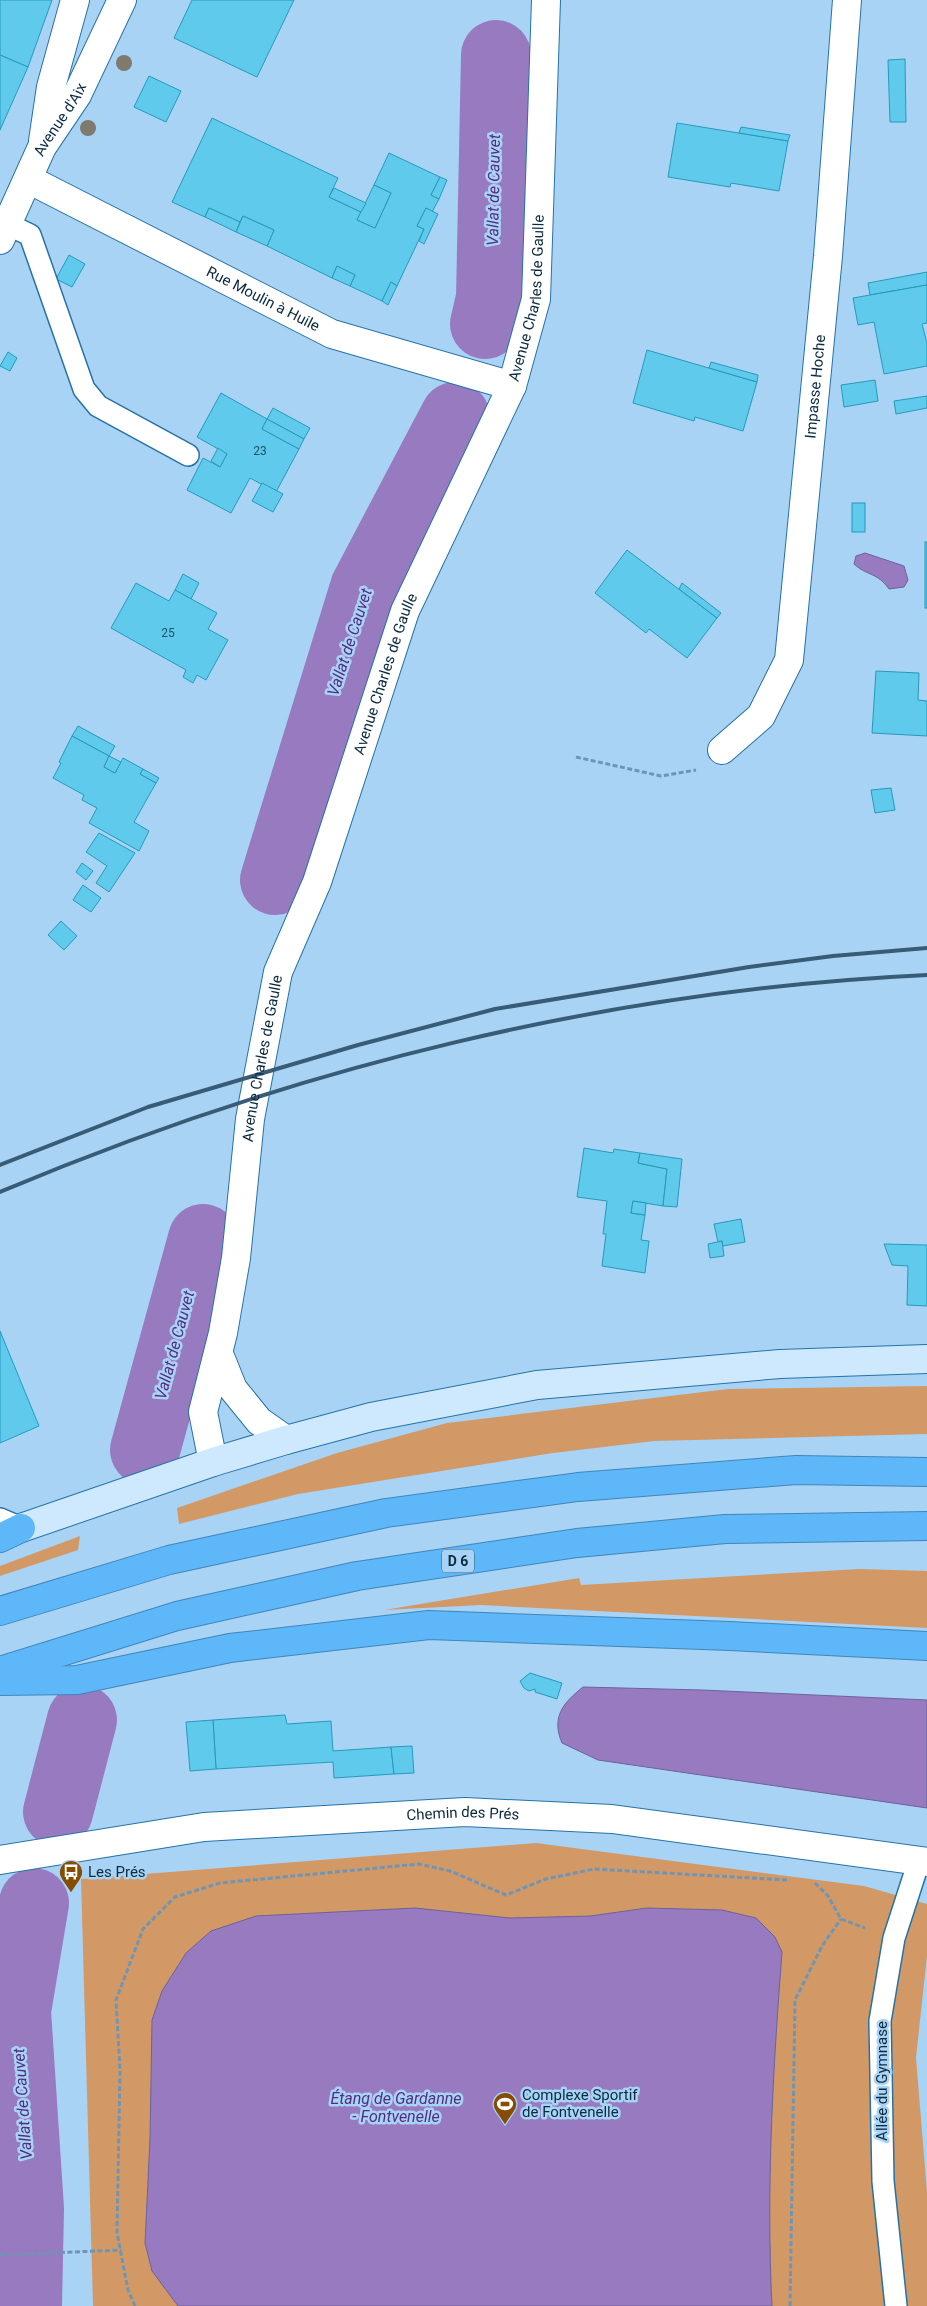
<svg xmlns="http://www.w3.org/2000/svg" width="927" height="2306" font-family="Roboto,sans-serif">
	<rect width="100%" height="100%" fill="#a9d3f5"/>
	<g fill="#d29966">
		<polygon points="927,1386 927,1434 654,1441 553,1453 298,1494 179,1524 177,1508 337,1453 447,1423 728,1389"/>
		<polygon points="80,1536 78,1550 0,1576 0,1566"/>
		<polygon points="860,1569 927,1571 927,1628 481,1605 384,1610 579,1578 581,1585"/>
		<polygon points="536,1843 864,1886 927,1904 927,1956 916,2058 927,2192 927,2306 93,2306 81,1879"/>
	</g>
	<g fill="#977ac0" stroke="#6d629a">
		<path d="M865 553 904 566 908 580 904 587 889 589C877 572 867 576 854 564L856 556Z"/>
		<path d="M583 1687 702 1690 927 1700V1808L598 1760 562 1743C551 1717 563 1703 583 1687Z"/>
		<path d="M415 1908 510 1918 590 1916 647 1908 722 1910 756 1918 775 1937 782 1952C773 2070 766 2188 772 2306H178L152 2271 145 2243 150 2139 152 2020 162 1991 186 1953 211 1931 256 1916Z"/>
	</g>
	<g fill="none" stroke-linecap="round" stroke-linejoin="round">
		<g stroke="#977ac0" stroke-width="70">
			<polyline points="485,324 491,298 496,55"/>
			<polyline points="275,880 365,588 455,417"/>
			<polyline points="145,1450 203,1239"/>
			<polyline points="58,1812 82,1720"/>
			<polyline points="27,2306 29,2209 16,2011 34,1903"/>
		</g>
	</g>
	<g fill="#5fcaec" stroke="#259abb">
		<polygon points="0,0 52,0 28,67 0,55"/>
		<polygon points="192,0 294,0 257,77 174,38"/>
		<polygon points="0,55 28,67 0,130"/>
		<polygon points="905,59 906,122 890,122 888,60"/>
		<polygon points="149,76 181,91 166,122 134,107"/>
		<polygon points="212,118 338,178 329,197 361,212 357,220 375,228 391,193 374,185 389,153 440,177 431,195 439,199 432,212 426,208 417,226 424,229 397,286 391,282 382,301 350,286 355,275 337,266 332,278 267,246 274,230 243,216 240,222 209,208 205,217 172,202"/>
		<polygon points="677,123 788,141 779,191 731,183 730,187 668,177"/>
		<polygon points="741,127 790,135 788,141 739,133"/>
		<polygon points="440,177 447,180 439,199 431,195"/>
		<polygon points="374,185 391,193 375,228 357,220"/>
		<polygon points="334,188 366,203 361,212 329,197"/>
		<polygon points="209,208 240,222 236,232 205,217"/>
		<polygon points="426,208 438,214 424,244 419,241 424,229 417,226"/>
		<polygon points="243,216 274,230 267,246 236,232"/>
		<polygon points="69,255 85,264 72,287 56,279"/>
		<polygon points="337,266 355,275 350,286 332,278"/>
		<polygon points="927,272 927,285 870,295 868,283"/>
		<polygon points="391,282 397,286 388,305 382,301"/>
		<polygon points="927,285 927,323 922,324 927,343 927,366 884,374 874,322 858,325 853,298"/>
		<polygon points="647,350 757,382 743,431 695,417 694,421 633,403"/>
		<polygon points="8,352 17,358 10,371 0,366"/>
		<polygon points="711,362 758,375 757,382 709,368"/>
		<polygon points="875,380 878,401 844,407 841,385"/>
		<polygon points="221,393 267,419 262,429 299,449 276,492 250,478 231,513 187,490 203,458 220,467 227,454 197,437"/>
		<polygon points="927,396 927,408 896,414 894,401"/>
		<polygon points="273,408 310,428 304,439 267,419"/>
		<polygon points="267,419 304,439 299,449 262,429"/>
		<polygon points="218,448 227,454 220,467 211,461"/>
		<polygon points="262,483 283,494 273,512 252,501"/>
		<rect x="852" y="503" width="13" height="29"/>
		<rect x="925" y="542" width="2" height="66"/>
		<polygon points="627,550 717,618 687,658 649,629 646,633 595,593"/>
		<polygon points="183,574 199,583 191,599 175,590"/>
		<polygon points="136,583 169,601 175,590 217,613 208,629 228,640 206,680 197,675 193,683 183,677 186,670 111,628"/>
		<polygon points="682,583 721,613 717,618 679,589"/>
		<polygon points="876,671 919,673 918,700 927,701 927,736 872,733"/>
		<polygon points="78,726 115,746 109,756 72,736"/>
		<polygon points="72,736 109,756 104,767 115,773 123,758 143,769 140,774 156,783 134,822 149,831 139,851 89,823 97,808 82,800 84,795 53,778 61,763 59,762"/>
		<polygon points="109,756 121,762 115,773 104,767"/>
		<polygon points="143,769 159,778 156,783 140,774"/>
		<polygon points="891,788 895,810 875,813 871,790"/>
		<polygon points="99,833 135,853 109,892 96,883 107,866 86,852"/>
		<polygon points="82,863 93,871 86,880 76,872"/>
		<polygon points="83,885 101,898 91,912 73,900"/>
		<polygon points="61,921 77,936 64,950 48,935"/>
		<polygon points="584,1148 613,1153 614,1149 640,1153 638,1163 667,1169 663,1206 633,1201 631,1213 645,1215 641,1240 649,1241 645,1273 602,1266 606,1234 603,1234 607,1201 577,1197"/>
		<polygon points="640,1153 682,1159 677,1207 663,1206 667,1169 638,1163"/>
		<polygon points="633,1201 646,1203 645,1215 631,1213"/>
		<polygon points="741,1219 745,1242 723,1246 722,1241 718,1242 714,1224"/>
		<polygon points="722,1241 724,1256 710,1258 708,1244"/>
		<polygon points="884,1244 927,1245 927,1306 907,1305 908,1266 892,1265"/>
		<polygon points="0,1331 39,1426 0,1443"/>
		<polygon points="530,1673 562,1683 557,1699 535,1692 535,1689 529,1691 524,1688 520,1681"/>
		<polygon points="285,1715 287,1724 331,1721 333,1751 391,1747 394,1774 334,1778 333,1762 216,1769 213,1720"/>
		<polygon points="213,1720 216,1769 190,1771 186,1722"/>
		<polygon points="412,1746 414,1773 394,1774 391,1747"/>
	</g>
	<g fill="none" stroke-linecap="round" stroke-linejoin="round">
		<g stroke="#2573a6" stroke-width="24">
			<g id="lane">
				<polyline points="7,224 30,235 84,389 98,406 188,455"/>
				<polyline points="0,1519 21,1528"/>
				<polyline points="896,2306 883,2181 880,2021 894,1938 919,1861"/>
			</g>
		</g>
		<g stroke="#2573a6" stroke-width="30">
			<g id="street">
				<polyline points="43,141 51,87 75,0"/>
				<path id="s1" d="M28 179 332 334 512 386"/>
				<path id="s2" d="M0 240 42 147 77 95 122 0"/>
				<path id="s3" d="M722 750 761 716 789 660 828 256 847 0"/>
				<polyline points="219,1354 233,1389 259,1421 286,1440"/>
				<path id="s4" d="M213 1462 203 1412 223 1333 236 1258 250 1119 278 972 317 882 405 611 512 386 536 299 546 0"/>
				<path id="s5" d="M0 1860 204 1827 465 1812 612 1819 927 1862"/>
			</g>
		</g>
		<g stroke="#2573a6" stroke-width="30">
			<polyline id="secondary" points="21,1528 213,1462 286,1440 371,1417 537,1385 780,1364 927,1359"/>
		</g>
		<g stroke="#4086b8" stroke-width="30">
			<g id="highway">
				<polyline points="0,1538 21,1528"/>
				<polyline points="0,1611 169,1560 386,1513 578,1487 796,1470 927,1472"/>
				<polyline points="0,1671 177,1616 357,1576 577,1543 725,1529 927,1526"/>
				<polyline points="0,1681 77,1680 230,1648 429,1625 730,1636 927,1646"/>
			</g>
		</g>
		<g stroke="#6f95b3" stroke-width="3" stroke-dasharray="5 2.5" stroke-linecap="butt">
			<polyline points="576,757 661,776 696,770"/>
			<polyline points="815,1883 828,1896 841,1919 865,1928"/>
			<polyline points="0,2255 121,2250"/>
			<polyline points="135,2306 128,2290 117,2233 120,2070 116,2000 143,1929 175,1897 220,1883 419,1864 450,1871 506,1895 546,1879 594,1869 787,1880"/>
			<polyline points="790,2306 795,2000 822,1946 841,1919"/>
		</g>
		<use href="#lane" stroke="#fff" stroke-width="21"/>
		<use href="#street" stroke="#fff" stroke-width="28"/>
		<use href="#secondary" stroke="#cee9fd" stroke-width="28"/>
		<use href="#highway" stroke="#5db7f8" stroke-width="28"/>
		<g stroke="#395c76" stroke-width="4">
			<polyline points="0,1165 148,1107 358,1045 495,1009 749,967 833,956 927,948"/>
			<path d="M0 1192C294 1068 607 990 927 975"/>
		</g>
	</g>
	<g fill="#7e7a6e">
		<circle cx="124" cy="63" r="8"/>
		<circle cx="88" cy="128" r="8"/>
	</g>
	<defs>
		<g id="bus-pin" transform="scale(1.25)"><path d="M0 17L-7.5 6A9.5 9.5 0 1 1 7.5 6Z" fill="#864c02" stroke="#a9d3f5"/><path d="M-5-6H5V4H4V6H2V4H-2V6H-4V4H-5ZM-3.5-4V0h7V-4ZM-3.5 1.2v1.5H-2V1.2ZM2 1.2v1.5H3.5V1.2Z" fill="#fff"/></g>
		<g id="stadium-pin" transform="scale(1.25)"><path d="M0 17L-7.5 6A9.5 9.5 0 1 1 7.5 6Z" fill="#864c02" stroke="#a9d3f5"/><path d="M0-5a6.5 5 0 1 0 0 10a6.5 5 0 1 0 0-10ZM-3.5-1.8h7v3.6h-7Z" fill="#fff"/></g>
	</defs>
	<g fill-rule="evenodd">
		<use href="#bus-pin" x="71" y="1872"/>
		<use href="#stadium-pin" x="505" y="2104"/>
	</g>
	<g text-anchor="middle" stroke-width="5" stroke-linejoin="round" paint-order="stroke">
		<g font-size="12" fill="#20536c">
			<text x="260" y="455">23</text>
			<text x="168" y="637">25</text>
		</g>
		<rect fill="#a9d3f5" stroke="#3a5d77" stroke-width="1" x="442" y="1549.5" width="32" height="23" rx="4"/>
		<g font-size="14" font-weight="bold" fill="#0b2b41">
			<text x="458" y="1566">D 6</text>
		</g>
		<g font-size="15" fill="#0b2b41" stroke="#a9d3f5">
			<text dy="5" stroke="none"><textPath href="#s2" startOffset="135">Avenue d'Aix</textPath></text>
			<text dy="5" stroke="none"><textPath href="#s4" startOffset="1220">Avenue Charles de Gaulle</textPath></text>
			<text dy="5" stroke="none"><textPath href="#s1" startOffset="264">Rue Moulin à Huile</textPath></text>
			<text dy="5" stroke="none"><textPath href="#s3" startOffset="389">Impasse Hoche</textPath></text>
			<text dy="5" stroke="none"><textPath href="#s4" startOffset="815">Avenue Charles de Gaulle</textPath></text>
			<text dy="5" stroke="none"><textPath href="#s4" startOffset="410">Avenue Charles de Gaulle</textPath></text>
			<text dy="5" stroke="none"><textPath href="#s5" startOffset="466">Chemin des Prés</textPath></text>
			<text transform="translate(882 2081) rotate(-90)" y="5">Allée du Gymnase</text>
		</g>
		<g font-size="15" fill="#0b2b41" stroke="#a9d3f5" text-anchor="start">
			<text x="88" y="1877">Les Prés</text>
			<text x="522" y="2100">Complexe Sportif<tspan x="522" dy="17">de Fontvenelle</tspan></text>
		</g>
		<g font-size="16" font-style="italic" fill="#542c81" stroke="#a9d3f5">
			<text transform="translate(493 190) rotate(-89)" y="6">Vallat de Cauvet</text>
			<text transform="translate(349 642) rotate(-72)" y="6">Vallat de Cauvet</text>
			<text transform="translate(174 1345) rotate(-75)" y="6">Vallat de Cauvet</text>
			<text x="396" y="2104">Étang de Gardanne<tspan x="396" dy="18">- Fontvenelle</tspan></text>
			<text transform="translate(22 2104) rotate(-94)" y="6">Vallat de Cauvet</text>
		</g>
	</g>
</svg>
